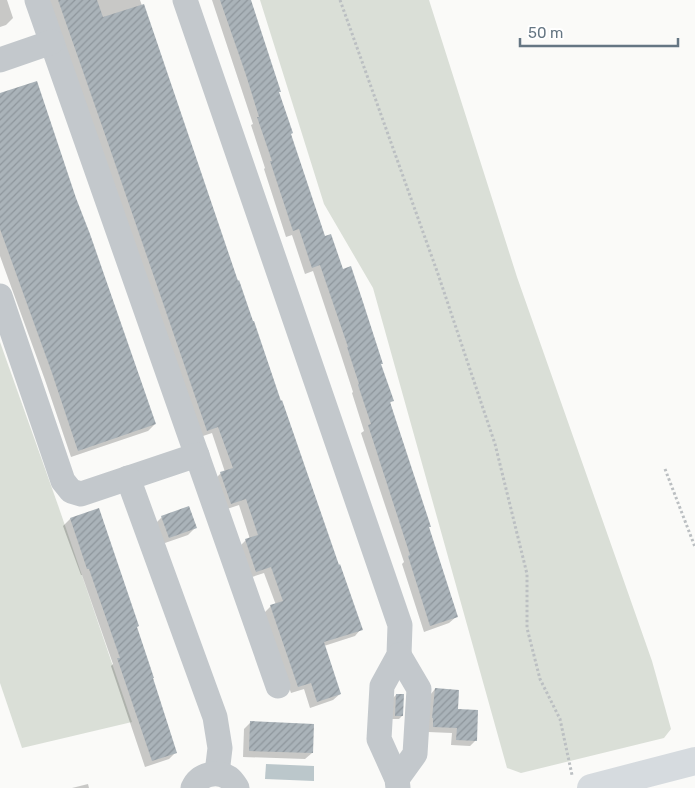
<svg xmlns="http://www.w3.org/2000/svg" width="695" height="788" font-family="Rubik,sans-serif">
	<defs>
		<pattern id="building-hatch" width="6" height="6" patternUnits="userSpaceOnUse" patternTransform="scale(1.25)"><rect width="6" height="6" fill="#aab3b9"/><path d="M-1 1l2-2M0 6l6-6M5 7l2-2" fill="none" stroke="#8e969c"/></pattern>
	</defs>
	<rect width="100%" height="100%" fill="#fafaf8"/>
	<g fill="#dadfd7">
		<polygon points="260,0 429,0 517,277 652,661 671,729 664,738 521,773 507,768 373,288 324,204"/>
		<polygon points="0,342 59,508 132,722 22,748 0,683"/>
	</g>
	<polygon fill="#bbc7cb" points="266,764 314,766 314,781 265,779"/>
	<g fill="#0003">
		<polygon points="0,0 7,0 13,18 6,25 0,27"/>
		<polygon points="49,0 140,0 237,282 361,629 355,636 324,646 340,694 333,700 310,708 304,689 291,693 264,613 271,606 276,605 264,573 249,578 239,547 246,540 250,539 239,505 224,510 214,480 221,473 225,472 212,433 200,437"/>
		<polygon points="212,0 250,0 290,134 324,237 342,270 380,365 392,401 390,403 456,617 449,623 424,632 402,564 404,562 361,433 364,431 352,393 353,392 341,355 313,271 305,274 292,235 286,237 264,169 265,168 251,125 253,124"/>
		<polygon points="0,95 75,199 155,424 148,431 71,457 45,380 0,256"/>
		<polygon points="98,510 152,679 176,752 169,759 145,767 111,666 113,664 82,575 81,575 63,526 70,519"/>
		<polygon points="162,517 195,528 188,535 162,544 155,524"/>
		<polygon points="435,689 457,710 475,741 470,746 451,745 452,733 428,732 430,695"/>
		<polygon points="396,695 402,716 399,719 392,719 393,698"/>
		<polygon points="251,722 312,753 305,759 243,757 244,729"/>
		<polygon points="88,784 89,788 72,788"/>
	</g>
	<g fill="url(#building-hatch)">
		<polygon points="58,0 97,0 103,17 144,4 238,281 239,280 253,321 254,321 281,401 282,400 339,565 340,564 363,630 324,642 341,694 317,702 311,683 298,687 270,605 283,601 271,567 256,572 245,539 258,535 246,499 231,504 220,472 233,468 218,427 207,431 108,143"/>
		<polygon points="220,0 251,0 281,92 279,92 293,133 291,134 325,236 331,234 343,269 351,266 362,299 383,364 381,364 394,401 390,402 431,527 429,527 458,617 430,626 408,556 410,555 368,425 371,424 358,385 359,384 347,347 348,347 320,265 312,268 299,229 293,231 270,161 272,161 257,117 259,117 246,75"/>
		<polygon points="37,81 76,198 90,234 156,424 78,451 52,373 0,229 0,93"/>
		<polygon points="189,506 197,528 169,538 161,516"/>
		<polygon points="99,508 139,626 137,627 154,678 153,678 177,753 152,761 117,658 120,658 89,569 87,569 70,518"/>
		<polygon points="435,688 459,690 458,709 478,710 477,741 456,740 457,728 433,727 433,718 432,718"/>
		<polygon points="396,694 404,694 403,716 395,716"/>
		<polygon points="250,721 314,724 313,753 249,751"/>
	</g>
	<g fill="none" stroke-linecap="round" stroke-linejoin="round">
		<g stroke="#bbbfc2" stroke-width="3" stroke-dasharray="2.5 2.5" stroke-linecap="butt">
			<polyline points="340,0 438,274 495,444 527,574 527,628 540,679 560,719 572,775"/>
			<polyline points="665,469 695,547"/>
		</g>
		<g stroke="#c3c8cc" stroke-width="25">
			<polyline points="37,0 278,686"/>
			<polyline points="185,0 400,625 399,655 382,686 379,739 397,779 398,788"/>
			<polyline points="0,60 52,42"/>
			<polyline points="0,296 63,481 71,491 81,494 197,455"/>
			<polyline points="128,478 215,717 220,748 217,773"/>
			<polyline points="397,779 415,754 419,689 399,655"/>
			<path d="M193 788C199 774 217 770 229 778 232 780 235 785 237 788"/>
		</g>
		<polyline stroke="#d6dbdf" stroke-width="28" points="591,788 695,761"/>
	</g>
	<path d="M520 38v8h158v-8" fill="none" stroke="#657683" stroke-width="2.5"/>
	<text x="528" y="38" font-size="15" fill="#657683" stroke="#ffffff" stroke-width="4" paint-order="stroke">50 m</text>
</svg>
